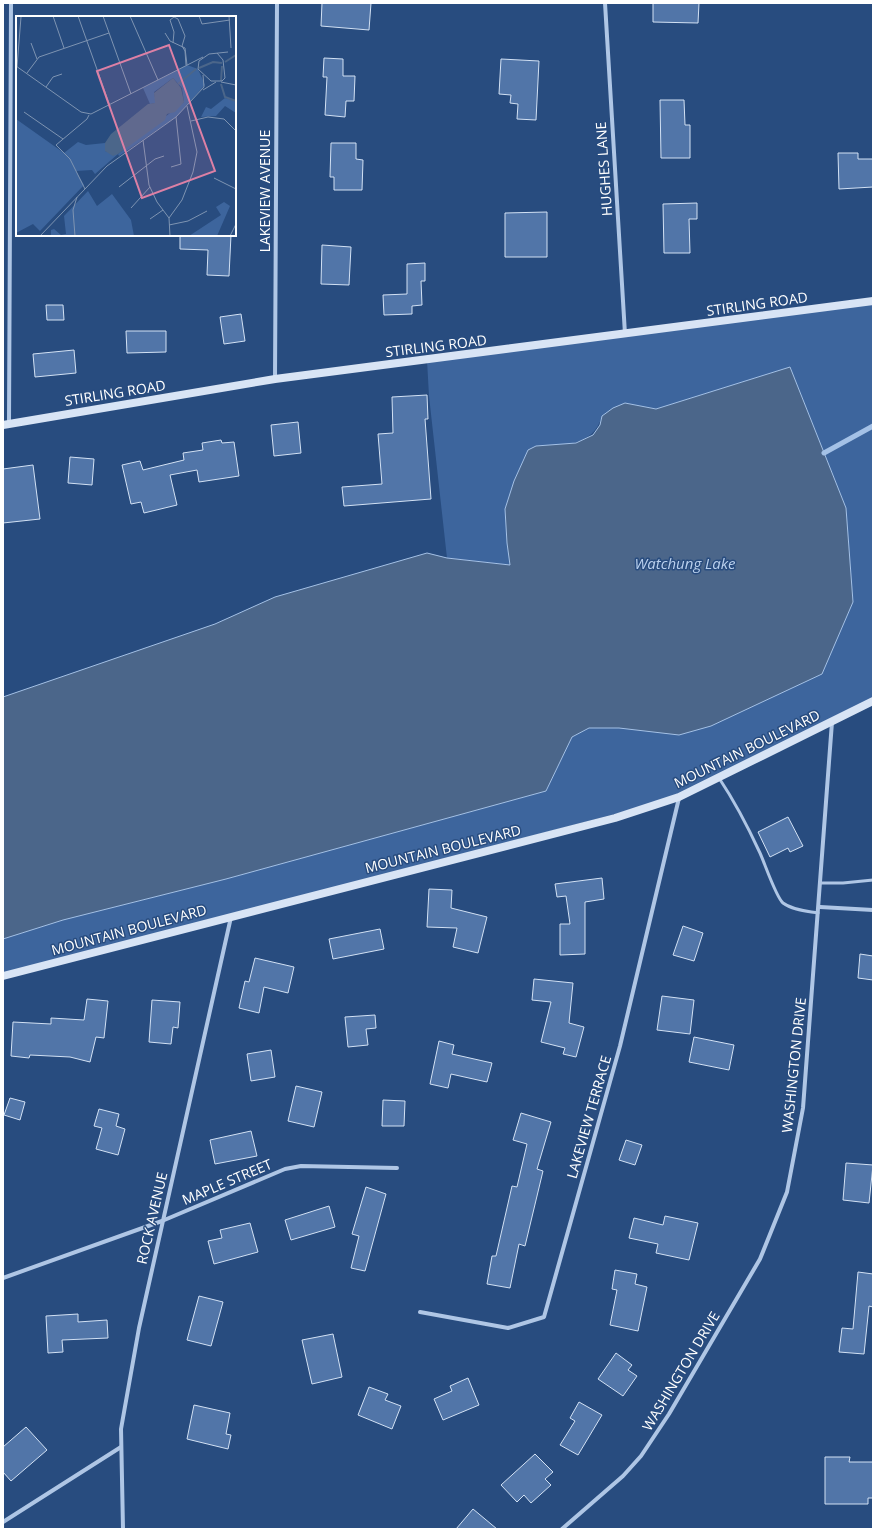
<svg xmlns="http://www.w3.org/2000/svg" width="876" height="1532" font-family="'Open Sans',sans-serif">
	<rect width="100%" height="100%" fill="#284c7f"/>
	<path fill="#3d659d" d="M873 301V701L679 797 3 976V939L63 920 226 879 546 791 572 737 589 728H619L853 602 846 508 790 367 656 409 625 403 602 416C593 447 563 445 536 446L524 458 505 509 507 543 511 565 447 558 429 396 427 360Z"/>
	<polygon fill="#4b668a" stroke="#a4c1e6" points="790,367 846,508 853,602 822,674 711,726 679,735 619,728 589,728 572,737 546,791 226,879 63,920 3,939 3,697 215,624 275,597 427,553 447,558 510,565 507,543 505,509 514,481 528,450 536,446 576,443 593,435 600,425 602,416 613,408 625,403 656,409"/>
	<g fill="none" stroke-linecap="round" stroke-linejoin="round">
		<polyline stroke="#a4c1e6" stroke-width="5" points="824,453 873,426"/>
	</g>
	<g fill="#5175a8" stroke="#d2e1f4">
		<polygon points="322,3 371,3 369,30 321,26"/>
		<polygon points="653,3 699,3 698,23 653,22"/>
		<polygon points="324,58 343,59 343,76 355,76 354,101 346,101 345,117 325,115 327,77 323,77"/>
		<polygon points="501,59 539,61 536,120 517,119 518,104 510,103 511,95 499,94"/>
		<polygon points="660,100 684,100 685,125 690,125 690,158 661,158"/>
		<polygon points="331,143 356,143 356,159 363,160 362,190 334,190 334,177 330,177"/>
		<polygon points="838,153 858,153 858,159 873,159 873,187 839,189"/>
		<polygon points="697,203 697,219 689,219 690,253 664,253 663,204"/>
		<polygon points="547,212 547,257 505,257 505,213"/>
		<polygon points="180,235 231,235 229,276 207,275 208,250 180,249"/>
		<polygon points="322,245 351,247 349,285 321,284"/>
		<polygon points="425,263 425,281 421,281 422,305 412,306 412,314 384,315 383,295 407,294 407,264"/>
		<polygon points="46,305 63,305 64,320 47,320"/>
		<polygon points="241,314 245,341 224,344 220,317"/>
		<polygon points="126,331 166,331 166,352 127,353"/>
		<polygon points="74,350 76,373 35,377 33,354"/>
		<polygon points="427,395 428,419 425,419 431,499 344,506 342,487 382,484 378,434 393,433 392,397"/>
		<polygon points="298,422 301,453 274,456 271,425"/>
		<polygon points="221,440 222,443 234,442 239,476 199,482 197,470 170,475 177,505 144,513 141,502 131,504 122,465 140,461 143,470 184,460 183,453 203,450 202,443"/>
		<polygon points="70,457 94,459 92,485 68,483"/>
		<polygon points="33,465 40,519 3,523 3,469"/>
		<polygon points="788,817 803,846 790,852 788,848 770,857 758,832"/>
		<polygon points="602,878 604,899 585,902 585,954 560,955 560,924 570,924 566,896 557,897 555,884"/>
		<polygon points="429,889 452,890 451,908 487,917 478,953 453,947 457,928 427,927"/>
		<polygon points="683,926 703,933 694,961 673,955"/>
		<polygon points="380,929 384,949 333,959 329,939"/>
		<polygon points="860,954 873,956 873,980 858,978"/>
		<polygon points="255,958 294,967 288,993 264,987 259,1013 239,1008 245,981 249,982"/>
		<polygon points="534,979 573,983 569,1023 584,1027 576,1057 563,1054 565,1048 541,1042 551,1002 532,1000"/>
		<polygon points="662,996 694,1000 690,1034 657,1030"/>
		<polygon points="87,999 108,1001 104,1038 96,1037 90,1062 70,1057 30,1055 29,1058 11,1056 13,1022 51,1024 51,1018 84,1020"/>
		<polygon points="152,1000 180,1002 178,1028 173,1027 171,1044 149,1042"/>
		<polygon points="375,1015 376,1028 366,1029 368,1045 348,1047 345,1017"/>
		<polygon points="694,1037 734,1045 729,1070 689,1062"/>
		<polygon points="439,1041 454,1045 452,1054 492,1063 487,1082 451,1074 448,1088 430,1084"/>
		<polygon points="271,1050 275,1077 251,1081 247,1054"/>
		<polygon points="296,1086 322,1092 314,1127 288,1121"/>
		<polygon points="10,1098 25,1102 20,1120 4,1115"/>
		<polygon points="383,1100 405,1101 404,1126 382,1126"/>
		<polygon points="99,1109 119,1114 116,1126 125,1129 118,1155 96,1149 102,1128 94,1126"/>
		<polygon points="521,1113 551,1122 537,1169 543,1171 525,1246 519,1244 510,1288 487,1284 492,1256 496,1256 512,1186 517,1187 527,1144 513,1140"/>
		<polygon points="251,1131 257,1156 215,1164 210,1140"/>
		<polygon points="626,1140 642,1145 635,1165 619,1160"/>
		<polygon points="846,1163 873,1165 869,1203 843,1200"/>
		<polygon points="366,1187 386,1194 365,1271 351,1268 359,1236 352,1234"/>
		<polygon points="329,1206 335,1227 291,1240 285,1220"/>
		<polygon points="665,1216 698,1223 689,1260 656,1253 658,1244 629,1238 634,1218 663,1225"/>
		<polygon points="250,1223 258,1252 214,1264 208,1241 222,1238 220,1230"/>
		<polygon points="615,1270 637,1274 635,1284 647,1287 638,1331 610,1325 617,1290 612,1289"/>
		<polygon points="858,1272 873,1274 873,1307 869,1306 864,1354 839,1352 842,1328 853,1329"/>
		<polygon points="199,1296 223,1302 211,1346 187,1340"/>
		<polygon points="78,1314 78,1322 107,1320 108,1338 62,1340 63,1352 48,1353 46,1316"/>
		<polygon points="333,1334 342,1377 312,1384 302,1340"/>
		<polygon points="616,1353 632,1365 628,1370 637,1376 623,1396 598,1379"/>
		<polygon points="468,1378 479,1405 443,1420 434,1399 452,1391 450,1386"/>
		<polygon points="369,1387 388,1394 385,1400 401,1406 392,1429 358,1415"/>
		<polygon points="579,1402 602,1415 578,1455 560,1445 575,1421 570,1418"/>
		<polygon points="194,1405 230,1413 226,1434 231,1435 228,1449 187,1439"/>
		<polygon points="26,1427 47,1450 11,1481 3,1472 3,1447"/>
		<polygon points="535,1454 553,1472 545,1479 551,1485 531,1503 524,1495 517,1502 501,1485"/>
		<polygon points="825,1457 850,1457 849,1462 873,1462 873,1498 868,1498 868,1504 825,1504"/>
		<polygon points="473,1509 497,1529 456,1529"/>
	</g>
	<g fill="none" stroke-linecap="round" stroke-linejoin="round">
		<g stroke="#afc6e5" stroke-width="3">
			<path d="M719 778C735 802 748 827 760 853 765 864 776 897 783 903 792 910 807 911 818 913"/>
			<polyline points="821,883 843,883 873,880"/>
		</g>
		<g stroke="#afc6e5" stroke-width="4">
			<polyline points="605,3 625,334"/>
			<polyline points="275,379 277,3"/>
			<polyline points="9,423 11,3"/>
			<polyline points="820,907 873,910"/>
			<polyline points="3,1278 162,1221 285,1169 301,1166 397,1168"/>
			<polyline points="420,1312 508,1328 544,1317 620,1046 679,798"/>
			<polyline points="3,1522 121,1447"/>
			<polyline points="123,1529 121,1429 139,1328 231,917"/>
			<polyline points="562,1529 623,1476 641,1456 669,1414 760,1259 787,1192 803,1108 832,722"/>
		</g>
		<g stroke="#d8e4f5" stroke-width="8">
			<polyline points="3,425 275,379 873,301"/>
			<polyline points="3,976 615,818 679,797 873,701"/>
		</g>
	</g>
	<g text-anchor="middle" stroke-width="3" stroke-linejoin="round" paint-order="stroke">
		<g font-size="14" fill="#fff" stroke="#284c7f">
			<text transform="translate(604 169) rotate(-94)" y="5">HUGHES LANE</text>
			<text transform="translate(265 191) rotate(-90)" y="5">LAKEVIEW AVENUE</text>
			<text transform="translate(757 304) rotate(-8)" y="5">STIRLING ROAD</text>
			<text transform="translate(436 346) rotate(-7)" y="5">STIRLING ROAD</text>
			<text transform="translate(115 393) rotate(-9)" y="5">STIRLING ROAD</text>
			<text transform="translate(747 749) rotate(-26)" y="5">MOUNTAIN BOULEVARD</text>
			<text transform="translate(443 849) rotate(-14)" y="5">MOUNTAIN BOULEVARD</text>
			<text transform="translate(129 930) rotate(-15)" y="5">MOUNTAIN BOULEVARD</text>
			<text transform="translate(794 1065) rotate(-84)" y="5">WASHINGTON DRIVE</text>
			<text transform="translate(589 1117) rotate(-74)" y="5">LAKEVIEW TERRACE</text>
			<text transform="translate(227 1182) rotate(-23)" y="5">MAPLE STREET</text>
			<text transform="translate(152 1218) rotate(-77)" y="5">ROCK AVENUE</text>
			<text transform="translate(681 1371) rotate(-59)" y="5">WASHINGTON DRIVE</text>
		</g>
		<g font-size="15" font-style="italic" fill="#bad0ed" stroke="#284c7f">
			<text x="685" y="569">Watchung Lake</text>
		</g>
	</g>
	<g transform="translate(16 16)">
		<rect width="220" height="220" fill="#284c7f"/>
		<path d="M171 49 182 53 189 69 160 101 103 140 102 138 79 158 76 154 60 155 68 169 24 215 17 208 0 217V103L48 137 62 126 70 129 89 127V135L102 138 168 86 166 72 157 62 138 76 140 87 134 88 127 72ZM209 82 220 85V97L209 90 200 100 185 101 190 91 195 93ZM72 175 81 190 96 178 115 204 118 220H35V214L38 213 45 219 50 218 48 200ZM208 186 214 190 201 220H173L205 199 200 191Z" fill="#3d659d"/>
		<path d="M157 62 165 72 168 86 159 96 151 98 149 104 102 138 97 140 89 135V127L95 118 132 88 139 87 138 77Z" fill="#4b668a"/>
		<path fill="none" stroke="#4b668a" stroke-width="2" d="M209 46 220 39M183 52 197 46 206 47M205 65 206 50M162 68 180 53M205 68 209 81 220 85"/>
		<path fill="none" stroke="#7e94b2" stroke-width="1" d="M37 0 48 32M62 0 94 90M87 0 115 78M114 0 142 64M183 0 186 8 214 4M213 0 215 32M149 17 154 25 169 32 171 49M15 27 21 43M157 27 158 16 154 4 158 1 162 3 169 20 166 30M166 30 169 35 170 49M201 37 207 44 209 62 206 65H195L182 53 183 45 193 38 212 36M0 50 65 96 75 98 187 41M1 51 5 1M11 57 23 41 93 17M205 66 220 69M30 71 37 61 46 58M187 74 200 66M8 96 47 123M175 105 192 101 208 103 220 115M127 124 133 169 141 186 153 202M155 151 165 148 160 101M198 162 220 173M103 171 139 143 148 140M69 173 54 143 40 129 71 103 73 99M115 192 134 171M134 203 147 194M153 209 172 205 191 195M24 220 91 150 160 101 188 71 187 59M59 220 57 194 61 181M154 220 153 202 166 184 177 156 181 136 171 90M214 220 220 208"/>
		<path fill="#dd80a5" fill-opacity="0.15" stroke="#dd80a5" stroke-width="2" d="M153 29 199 155 126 182 81 55Z"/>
		<rect width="220" height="220" fill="none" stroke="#fff" stroke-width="2"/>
	</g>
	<rect width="876" height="1532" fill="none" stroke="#ffffff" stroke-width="8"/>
</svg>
